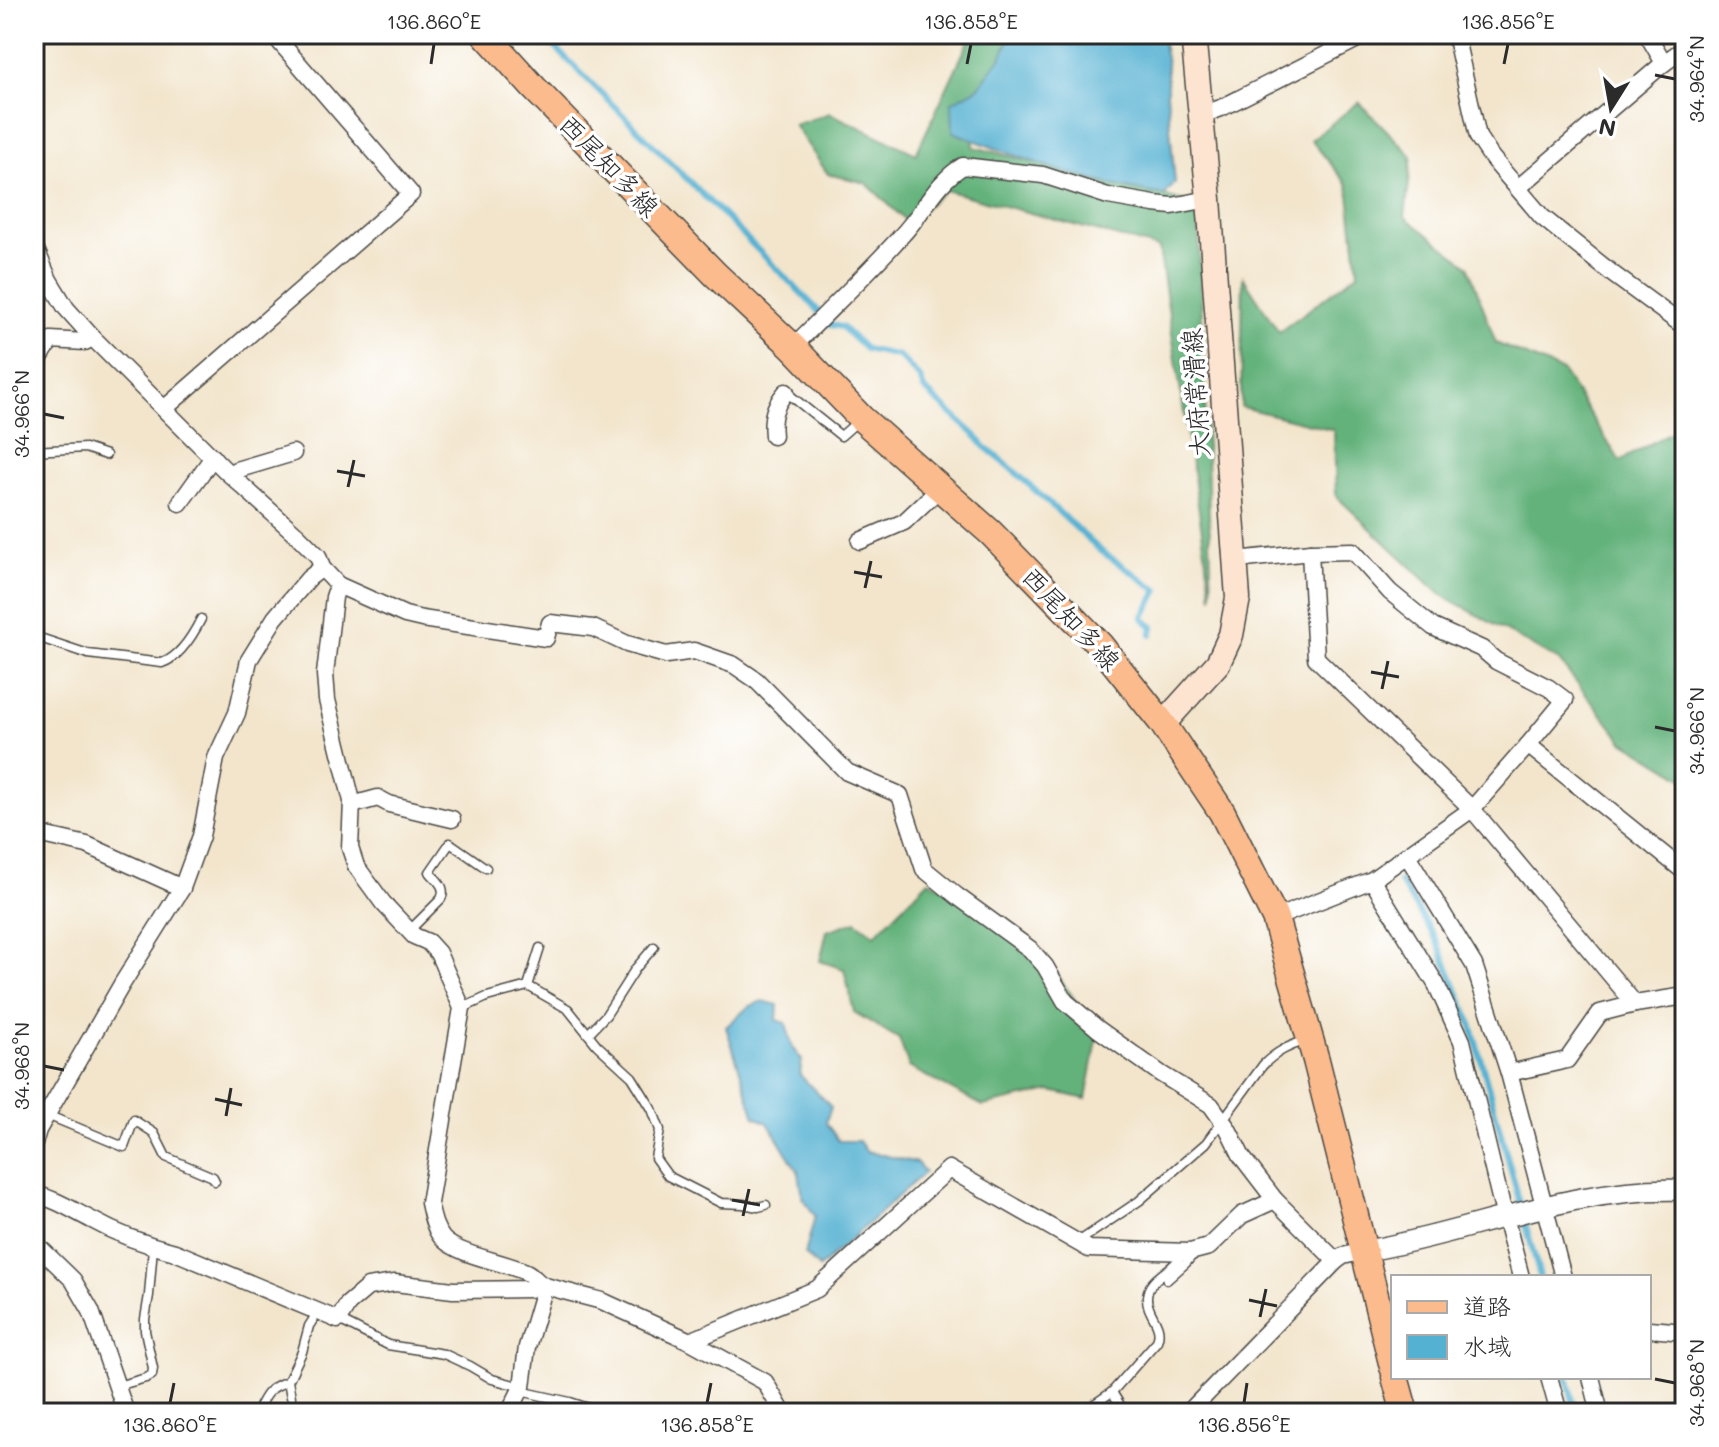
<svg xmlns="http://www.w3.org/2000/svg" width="1719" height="1447" font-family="Mali,'Klee One',sans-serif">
	<rect width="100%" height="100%" fill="#fff"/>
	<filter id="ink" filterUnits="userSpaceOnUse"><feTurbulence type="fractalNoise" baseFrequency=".0125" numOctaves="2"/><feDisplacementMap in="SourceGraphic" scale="16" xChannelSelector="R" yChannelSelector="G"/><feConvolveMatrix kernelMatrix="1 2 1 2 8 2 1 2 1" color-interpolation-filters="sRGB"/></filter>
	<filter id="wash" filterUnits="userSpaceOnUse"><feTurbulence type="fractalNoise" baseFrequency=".006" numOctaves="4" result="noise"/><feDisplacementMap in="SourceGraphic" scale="32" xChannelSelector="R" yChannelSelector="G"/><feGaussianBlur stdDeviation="1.8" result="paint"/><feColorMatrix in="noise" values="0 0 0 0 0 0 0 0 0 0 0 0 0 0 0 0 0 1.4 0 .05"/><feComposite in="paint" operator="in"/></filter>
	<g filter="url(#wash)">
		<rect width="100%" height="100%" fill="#f2e5cc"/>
		<g fill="#63b27c" stroke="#476e54" stroke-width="2">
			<polygon points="972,34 1017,34 973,119 974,147 1198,205 1212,597 1159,248 945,190 908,223 866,183 828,174 794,125 830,113 916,154"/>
			<polygon points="1359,102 1412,156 1405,217 1468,265 1496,343 1562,371 1620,461 1685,424 1685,562 1682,564 1685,568 1685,779 1623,741 1559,661 1440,594 1336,496 1334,430 1241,407 1243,277 1279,332 1358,273 1348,185 1311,140"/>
			<polygon points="929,880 1026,935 1071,994 1098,1035 1086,1099 1051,1091 983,1106 909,1067 899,1039 854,1012 844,969 820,961 827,931 856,921 875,935"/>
		</g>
		<g fill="#54b1d2" stroke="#406e7e" stroke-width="2">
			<path d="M1011 34H1161L1167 63V93L1175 183 1165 195C1091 184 1022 159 953 132L952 102 978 88 1002 56Z"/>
			<polygon points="762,1001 778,1005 777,1020 786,1023 793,1049 802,1060 800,1075 831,1107 826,1123 839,1141 859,1141 866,1151 917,1163 925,1172 819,1268 805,1254 815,1216 803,1198 799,1173 768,1123 755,1117 726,1027 748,1007"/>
		</g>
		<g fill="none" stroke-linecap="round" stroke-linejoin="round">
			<g stroke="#54b1d2" stroke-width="6">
				<polyline points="542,34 812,304 830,325 842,327 865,349 899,356 920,378 924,389 974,434 985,447 1012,469 1101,551 1158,590 1143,618 1153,627 1151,635"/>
				<polyline points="1400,882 1436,939 1471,1023 1540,1277"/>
				<polyline points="1567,1377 1576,1413"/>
			</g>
		</g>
	</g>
	<g filter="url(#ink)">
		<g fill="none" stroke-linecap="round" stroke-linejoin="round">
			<g stroke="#494743" stroke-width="11">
				<g id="service">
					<polyline points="34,330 38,334 51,340"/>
					<polyline points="786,392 841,436 858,421"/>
					<polyline points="34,451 85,448 106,455"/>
					<path d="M34 636 88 654 162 663C180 657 193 635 201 619"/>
					<path d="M409 931 441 899C447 887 437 881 430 872L450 843 486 868"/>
					<polyline points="528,986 568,1009 597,1045 632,1077 652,1109 660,1130 655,1158 668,1176 721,1203 743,1204 758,1207 766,1205"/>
					<polyline points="463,1008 487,997 528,986 540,948"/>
					<polyline points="588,1034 606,1015 636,968 654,947"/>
					<polyline points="47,1115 124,1147 134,1120 154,1133 166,1157 213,1177 215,1181"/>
					<path d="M1078 1242 1139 1201 1206 1143 1263 1065C1277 1051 1289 1046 1307 1040"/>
					<polyline points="1167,1280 1186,1263 1191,1257 1190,1252"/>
					<polyline points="339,1320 388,1345 444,1354 470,1366 492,1379 522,1387"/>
					<polyline points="117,1386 146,1378 152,1375 153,1368 145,1331 145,1319 149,1295 153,1247"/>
					<polyline points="520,1391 570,1402 604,1413"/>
					<path d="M1112 1392 1157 1341C1164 1324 1146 1314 1147 1297 1148 1276 1175 1271 1183 1253"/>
					<polyline points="291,1397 288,1381 302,1352 309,1326 318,1312"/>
					<path d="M256 1413C265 1394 268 1388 288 1381"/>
					<polyline points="1081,1413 1112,1392 1125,1413"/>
				</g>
			</g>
			<g stroke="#494743" stroke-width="19">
				<g id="minor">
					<polyline points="1455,34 1478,137 1492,158 1542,217 1614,275 1685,327"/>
					<polyline points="1647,34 1664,63"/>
					<polyline points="34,38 40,34"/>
					<polyline points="1202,115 1221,108 1367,34"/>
					<polyline points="1518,188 1664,63 1685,48"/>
					<polyline points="34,245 49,280 66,308 92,337 227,472 298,536 318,556 322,568 338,585 405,615 422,619 546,638 550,623 593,628 627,644 666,655 694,651 734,665 756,680 847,772 900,795 924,869 957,896 1030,949 1045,966 1065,1001 1098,1029 1161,1074 1211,1105 1228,1129 1242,1157 1275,1200 1336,1261"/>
					<path d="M793 347C829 310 867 274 902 235 923 213 936 182 963 166L1043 175 1108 196 1154 204 1172 206 1209 199"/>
					<polyline points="34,377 38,361 51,340 85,342 92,337"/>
					<polyline points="164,409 411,194 273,34"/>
					<path d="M773 436C771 417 774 406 786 392"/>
					<polyline points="230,474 236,470 293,453"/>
					<polyline points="180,503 213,457"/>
					<polyline points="860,541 904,522 940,488"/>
					<polyline points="1310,552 1316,658 1472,809 1635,1004 1685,996"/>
					<polyline points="1237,560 1310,552 1353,551 1390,592 1433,627 1482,649 1496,661 1549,688 1565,700 1528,745 1472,809 1372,880 1275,918"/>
					<path d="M338 585 334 597 325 674 327 700 352 801 350 848 356 866 383 903 414 936 428 942 438 953 462 1008 429 1203C432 1216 434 1229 443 1239 458 1255 504 1262 526 1272 533 1275 537 1283 545 1286L602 1301 690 1341 765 1382 783 1413"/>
					<polyline points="1528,745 1685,872"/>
					<polyline points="352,805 378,798 389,804 452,819"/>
					<polyline points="34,833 87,845 182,888"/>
					<polyline points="1407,855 1474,965 1509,1073 1563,1277"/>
					<polyline points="1372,880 1436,984 1462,1041 1501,1202 1521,1277"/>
					<polyline points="1509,1073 1567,1060 1600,1013 1635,1004"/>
					<polyline points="34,1144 38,1130 122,984 182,888 201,836 216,758 237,713 249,660 275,618 309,578 322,568"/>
					<path d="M34 1194C56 1199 72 1210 92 1220 117 1234 147 1245 175 1252L338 1320 348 1304 368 1287 395 1283 453 1290 529 1289 538 1283"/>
					<polyline points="34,1242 73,1280 91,1311 126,1413"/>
					<polyline points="1649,1329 1685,1332"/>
					<polyline points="690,1341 817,1289 949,1169 1089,1249 1190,1252 1209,1247 1242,1215 1275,1200"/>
					<polyline points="1549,1377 1559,1413"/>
					<polyline points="1591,1377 1600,1413"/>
					<polyline points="509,1413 522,1387 527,1347 545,1286"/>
					<polyline points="1188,1413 1336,1261 1343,1256 1364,1251"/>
				</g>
			</g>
			<g stroke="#494743" stroke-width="23">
				<path id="tertiary" d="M1364 1251C1472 1233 1574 1185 1685 1190"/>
			</g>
			<g stroke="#494743" stroke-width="27">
				<polyline id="secondary" points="1163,724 1218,663 1231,635 1238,598 1209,199 1193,34"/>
			</g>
			<g stroke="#494743" stroke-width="29">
				<g id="primary">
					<polyline points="485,34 534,88 715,274 793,347 861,418 991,533 1100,645 1163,724 1222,812 1275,918 1316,1060 1393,1367"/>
					<polyline points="1395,1377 1405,1413"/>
				</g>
			</g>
			<use href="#service" stroke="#fff" stroke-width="8"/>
			<use href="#minor" stroke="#fff" stroke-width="16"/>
			<use href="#tertiary" stroke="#fff" stroke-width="20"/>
			<use href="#secondary" stroke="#fde4d1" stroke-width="24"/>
			<use href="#primary" stroke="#fbbb8c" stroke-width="26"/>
		</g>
	</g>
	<path fill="none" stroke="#2b2b2b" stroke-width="3" d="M431 64 434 44M967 64 971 44M1504 64 1508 44M1655 75 1675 79M44 414 64 418M337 471 365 476M348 487 354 460M854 572 882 577M865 588 871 561M1371 672 1399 677M1382 689 1388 661M1655 727 1675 731M44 1066 64 1070M215 1099 242 1105M226 1116 231 1088M732 1200 760 1205M743 1216 749 1189M1249 1300 1277 1306M1260 1317 1266 1289M1655 1379 1675 1383M170 1403 174 1383M707 1403 711 1383M1244 1403 1247 1383"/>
	<g text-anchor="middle" stroke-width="7" stroke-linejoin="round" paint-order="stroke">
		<g font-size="26" fill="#2b2b2b" stroke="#fff">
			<text transform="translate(609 166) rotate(46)" y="9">西尾知多線</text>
			<text transform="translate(1196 393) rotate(-94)" y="9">大府常滑線</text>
			<text transform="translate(1071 619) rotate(47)" y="9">西尾知多線</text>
		</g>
	</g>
	<rect width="1719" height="1447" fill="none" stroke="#fff" stroke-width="88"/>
	<rect x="1391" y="1275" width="260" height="104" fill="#ffffff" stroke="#aaaaaa" stroke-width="2"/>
	<rect x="1407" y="1301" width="40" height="12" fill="#fbbb8c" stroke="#aaaaaa" stroke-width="2"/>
	<text x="1463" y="1315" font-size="24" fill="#2b2b2b">道路</text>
	<rect x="1407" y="1335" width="40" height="24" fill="#54b1d2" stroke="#aaaaaa" stroke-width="2"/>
	<text x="1463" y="1355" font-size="24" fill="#2b2b2b">水域</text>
	<g transform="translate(1611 108) rotate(191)" stroke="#ffffff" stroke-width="6" paint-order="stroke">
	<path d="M0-6L14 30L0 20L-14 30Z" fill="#2b2b2b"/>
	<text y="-12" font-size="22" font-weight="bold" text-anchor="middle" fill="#2b2b2b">N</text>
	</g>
	<rect x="44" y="44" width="1631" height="1359" fill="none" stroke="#2b2b2b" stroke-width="3"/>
	<g font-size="20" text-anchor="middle" fill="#2b2b2b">
		<text x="434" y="29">136.860°E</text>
		<text x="971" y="29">136.858°E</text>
		<text x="1508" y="29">136.856°E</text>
		<text transform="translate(1697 79) rotate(-90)" y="7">34.964°N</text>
		<text transform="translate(22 414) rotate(-90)" y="7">34.966°N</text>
		<text transform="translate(1697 731) rotate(-90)" y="7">34.966°N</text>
		<text transform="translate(22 1066) rotate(-90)" y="7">34.968°N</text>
		<text transform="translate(1697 1383) rotate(-90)" y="7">34.968°N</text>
		<text x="170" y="1432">136.860°E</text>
		<text x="707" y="1432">136.858°E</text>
		<text x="1244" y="1432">136.856°E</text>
	</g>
</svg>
